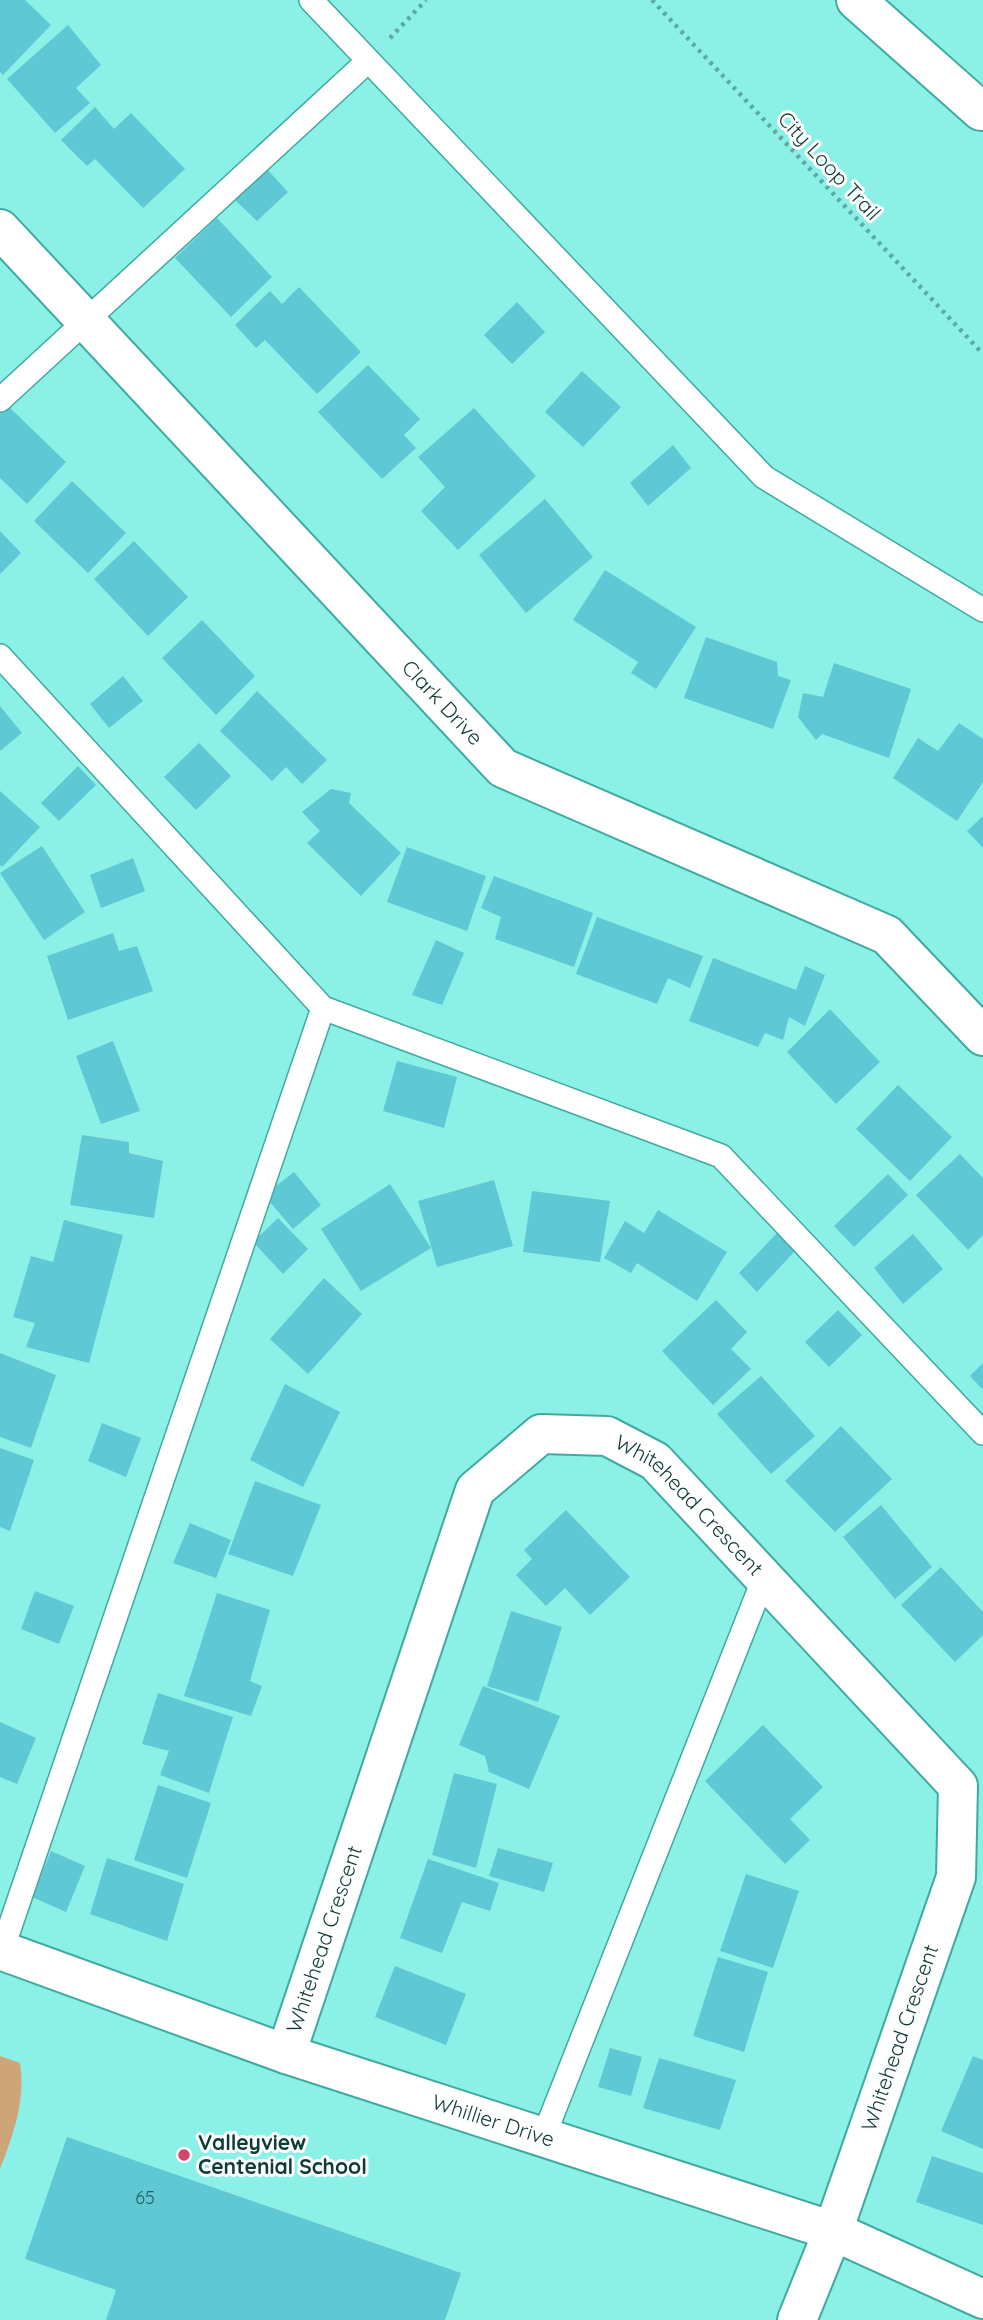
<svg xmlns="http://www.w3.org/2000/svg" width="983" height="2320" font-family="Quicksand,sans-serif">
	<rect width="100%" height="100%" fill="#8bf1e6"/>
	<path fill="#cea479" d="M0 2056 20 2063C26 2100 13 2135 0 2169Z"/>
	<g fill="#5fc8d5">
		<polygon points="0,0 25,0 51,25 3,75 0,72"/>
		<polygon points="68,25 101,65 76,88 90,103 55,133 7,79"/>
		<polygon points="95,107 114,129 131,113 185,169 143,208 95,159 87,166 61,140"/>
		<polygon points="264,166 288,192 257,221 232,197"/>
		<polygon points="217,218 272,277 231,317 175,258"/>
		<polygon points="299,287 361,352 317,394 265,340 256,348 235,325 270,291 282,304"/>
		<polygon points="517,302 545,332 512,364 484,335"/>
		<polygon points="368,365 420,419 404,435 416,448 382,479 318,412"/>
		<polygon points="582,371 621,407 583,447 545,412"/>
		<polygon points="8,406 66,462 27,504 0,478 0,414"/>
		<polygon points="474,408 536,476 458,550 421,511 445,487 418,457"/>
		<polygon points="673,445 691,468 648,506 630,483"/>
		<polygon points="72,481 126,533 88,573 34,521"/>
		<polygon points="545,499 593,557 526,613 479,555"/>
		<polygon points="0,531 21,553 0,574"/>
		<polygon points="134,541 188,597 148,636 94,579"/>
		<polygon points="605,570 696,627 656,689 631,673 638,662 573,620"/>
		<polygon points="202,620 255,676 216,715 162,658"/>
		<polygon points="706,637 777,662 778,676 791,680 773,729 684,698"/>
		<polygon points="834,663 911,689 889,758 822,734 816,740 798,717 803,693 823,697"/>
		<polygon points="123,676 143,701 109,728 90,704"/>
		<polygon points="257,691 327,760 302,784 286,767 272,781 220,731"/>
		<polygon points="0,706 22,733 0,751"/>
		<polygon points="959,723 983,739 983,782 957,821 893,778 918,738 938,751"/>
		<polygon points="199,743 231,776 196,810 164,777"/>
		<polygon points="78,766 96,785 59,821 41,803"/>
		<polygon points="331,789 351,793 349,803 401,853 361,896 307,843 320,831 302,812"/>
		<polygon points="0,791 40,827 2,867 0,865"/>
		<polygon points="983,816 983,848 967,831"/>
		<polygon points="42,846 85,912 44,940 0,873"/>
		<polygon points="407,847 486,876 467,931 387,902"/>
		<polygon points="133,858 145,891 101,908 90,875"/>
		<polygon points="494,876 593,913 574,967 495,939 501,917 481,908"/>
		<polygon points="597,917 703,956 690,988 668,978 657,1004 576,974"/>
		<polygon points="113,933 119,951 137,946 153,991 68,1020 47,956"/>
		<polygon points="436,940 464,953 442,1005 412,995"/>
		<polygon points="713,958 796,990 805,966 825,975 805,1026 789,1017 783,1040 765,1033 758,1047 689,1021"/>
		<polygon points="830,1009 880,1062 836,1104 787,1052"/>
		<polygon points="113,1041 140,1111 101,1124 76,1056"/>
		<polygon points="397,1061 457,1077 444,1128 383,1111"/>
		<polygon points="898,1085 952,1137 910,1181 856,1129"/>
		<polygon points="82,1135 129,1142 129,1153 163,1161 154,1218 70,1205"/>
		<polygon points="960,1154 983,1178 983,1235 968,1250 916,1195"/>
		<polygon points="294,1172 321,1205 293,1229 264,1195"/>
		<polygon points="888,1174 908,1195 854,1247 834,1226"/>
		<polygon points="494,1180 513,1246 437,1267 418,1201"/>
		<polygon points="390,1184 431,1248 361,1291 321,1229"/>
		<polygon points="532,1191 610,1201 600,1262 523,1252"/>
		<polygon points="658,1210 727,1252 697,1301 637,1263 631,1273 604,1258 625,1221 644,1233"/>
		<polygon points="278,1218 308,1249 283,1274 253,1242"/>
		<polygon points="64,1220 123,1235 89,1363 26,1347 35,1323 13,1317 31,1256 53,1262"/>
		<polygon points="777,1233 794,1252 757,1292 739,1273"/>
		<polygon points="913,1234 943,1269 903,1304 874,1268"/>
		<polygon points="324,1278 362,1314 308,1374 270,1339"/>
		<polygon points="716,1300 747,1332 731,1349 751,1369 713,1405 662,1351"/>
		<polygon points="838,1310 862,1335 829,1367 805,1342"/>
		<polygon points="0,1353 56,1375 31,1448 0,1437"/>
		<polygon points="983,1363 983,1390 970,1376"/>
		<polygon points="761,1376 815,1436 771,1474 717,1414"/>
		<polygon points="285,1384 340,1412 303,1487 250,1460"/>
		<polygon points="102,1423 141,1438 126,1477 88,1461"/>
		<polygon points="841,1426 892,1479 835,1532 785,1481"/>
		<polygon points="0,1448 34,1460 10,1531 0,1527"/>
		<polygon points="255,1481 321,1505 293,1576 228,1554"/>
		<polygon points="881,1505 932,1567 895,1599 843,1537"/>
		<polygon points="566,1510 630,1577 590,1615 565,1588 546,1606 516,1575 532,1559 524,1550"/>
		<polygon points="190,1523 231,1540 216,1578 173,1563"/>
		<polygon points="941,1567 983,1612 983,1635 955,1662 901,1605"/>
		<polygon points="35,1591 74,1606 59,1644 21,1629"/>
		<polygon points="217,1593 270,1610 250,1681 262,1686 251,1716 184,1696"/>
		<polygon points="511,1611 562,1627 538,1702 487,1686"/>
		<polygon points="483,1686 560,1716 529,1789 489,1772 485,1756 459,1745"/>
		<polygon points="158,1693 233,1717 209,1793 160,1775 169,1751 142,1744"/>
		<polygon points="0,1722 36,1738 17,1784 0,1777"/>
		<polygon points="763,1725 823,1787 790,1819 810,1840 785,1864 705,1781"/>
		<polygon points="454,1773 497,1784 476,1868 432,1855"/>
		<polygon points="158,1785 211,1803 187,1878 134,1860"/>
		<polygon points="498,1848 553,1863 544,1892 489,1876"/>
		<polygon points="51,1851 85,1866 66,1912 32,1897"/>
		<polygon points="107,1858 184,1884 167,1941 90,1914"/>
		<polygon points="428,1859 499,1883 490,1911 462,1902 442,1953 400,1938"/>
		<polygon points="746,1874 799,1891 773,1968 720,1951"/>
		<polygon points="718,1957 768,1972 744,2052 693,2036"/>
		<polygon points="395,1966 466,1994 446,2045 375,2017"/>
		<polygon points="610,2048 642,2057 631,2096 598,2087"/>
		<polygon points="973,2056 983,2060 983,2149 941,2131"/>
		<polygon points="659,2058 736,2080 720,2130 643,2108"/>
		<polygon points="67,2137 461,2273 445,2320 106,2320 116,2290 25,2259"/>
		<polygon points="932,2156 983,2173 983,2225 916,2202"/>
	</g>
	<g fill="none" stroke-linecap="round" stroke-linejoin="round">
		<g stroke="#3faaa0" stroke-width="26">
			<g id="service">
				<polyline points="311,0 764,477 983,610"/>
				<polyline points="0,400 368,61"/>
				<polyline points="0,656 323,1008 721,1156 983,1433"/>
				<polyline points="2,1950 323,1008"/>
				<polyline points="543,2138 764,1578"/>
			</g>
		</g>
		<g stroke="#3faaa0" stroke-width="42">
			<g id="minor">
				<path id="s1" d="M0 229 503 768 887 935 983 1036"/>
				<path id="s2" d="M0 1950 286 2054 833 2231 983 2299"/>
				<path id="s3" d="M286 2054 475 1490 541 1434 607 1436 655 1461 958 1786 956 1877 833 2231 797 2320"/>
			</g>
		</g>
		<g stroke="#3faaa0" stroke-width="42">
			<polyline id="tertiary" points="856,0 981,111"/>
		</g>
		<g stroke="#5baba3" stroke-width="4.5" stroke-dasharray="3.5 5" stroke-linecap="butt">
			<polyline points="652,0 983,354"/>
			<polyline points="390,38 426,0"/>
		</g>
		<use href="#service" stroke="#fff" stroke-width="23"/>
		<use href="#minor" stroke="#fff" stroke-width="38"/>
		<use href="#tertiary" stroke="#fff" stroke-width="38"/>
	</g>
	<circle fill="#d3456f" stroke="#fdfdfd" stroke-width="2.5" cx="184" cy="2155" r="7"/>
	<g text-anchor="middle" stroke-width="6" stroke-linejoin="round" paint-order="stroke">
		<g font-size="18" fill="#225e5e">
			<text x="145" y="2204">65</text>
		</g>
		<g font-size="21" fill="#0d3b37" stroke="#fdfdfd">
			<text transform="translate(829 166) rotate(47)" y="7">City Loop Trail</text>
			<text dy="7" stroke="none"><textPath href="#s1" startOffset="648">Clark Drive</textPath></text>
			<text dy="7" stroke="none"><textPath href="#s3" startOffset="856">Whitehead Crescent</textPath></text>
			<text dy="7" stroke="none"><textPath href="#s3" startOffset="121">Whitehead Crescent</textPath></text>
			<text transform="translate(900 2038) rotate(-71)" y="7">Whitehead Crescent</text>
			<text dy="7" stroke="none"><textPath href="#s2" startOffset="522">Whillier Drive</textPath></text>
		</g>
		<g font-size="21" font-weight="bold" fill="#0d3b37" stroke="#fdfdfd" text-anchor="start">
			<text x="198" y="2150">Valleyview<tspan x="198" dy="24">Centenial School</tspan></text>
		</g>
	</g>
</svg>
